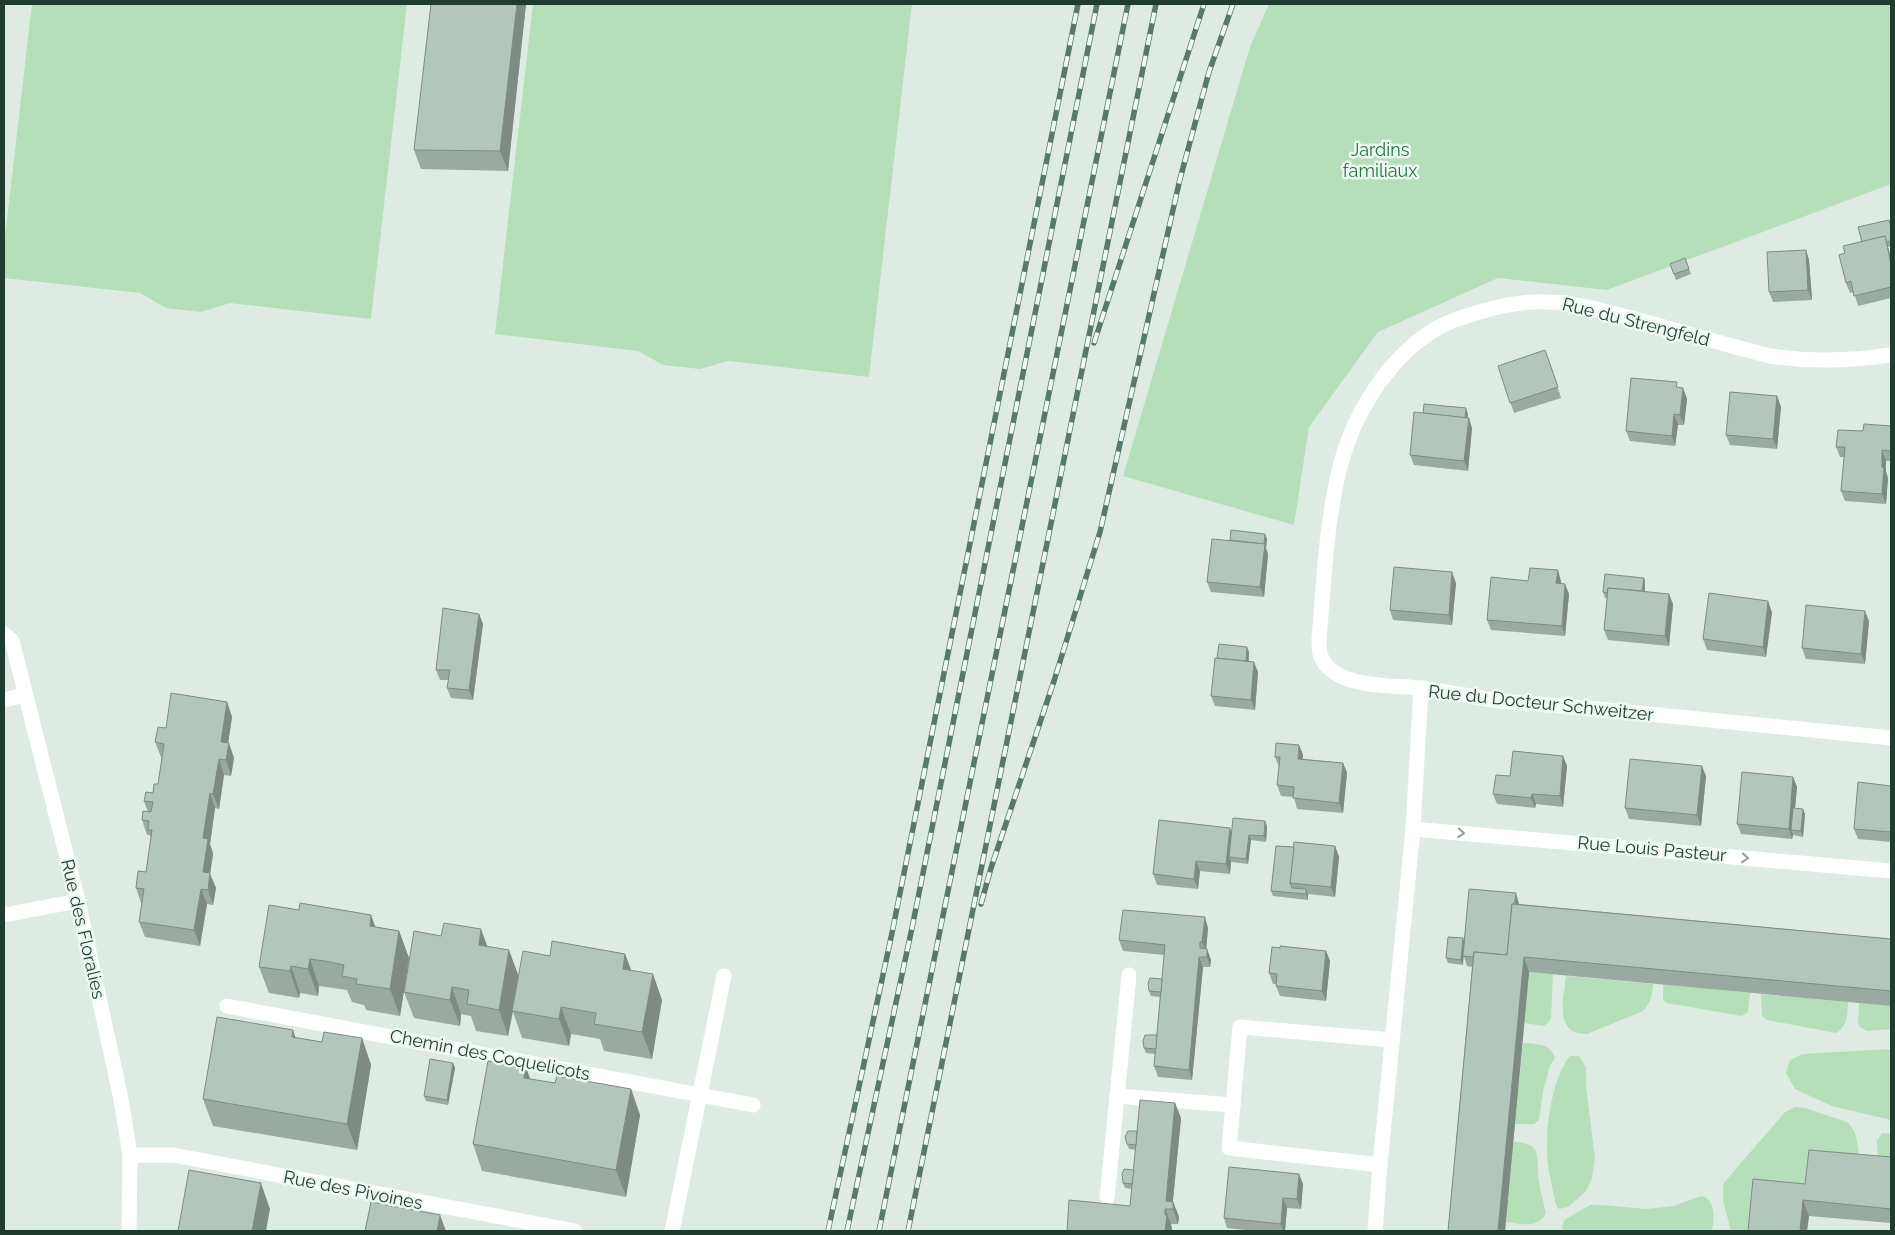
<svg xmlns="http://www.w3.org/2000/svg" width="1895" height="1235" font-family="Raleway,sans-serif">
	<rect width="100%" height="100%" fill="#deebe3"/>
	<g fill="#b4dfb9">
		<polygon points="32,4 407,4 371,319 230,303 201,312 166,308 140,293 4,278 4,245"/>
		<polygon points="533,4 912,4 869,377 728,361 700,369 663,365 638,351 495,334"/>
		<polygon points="1269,4 1891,4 1891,184 1607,290 1498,278 1378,332 1309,427 1294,525 1123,476 1250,47"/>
		<polygon points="1529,972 1553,974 1551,1017 1549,1022 1544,1026 1524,1023"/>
		<path d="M1566 976 1653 984C1652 996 1651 1002 1643 1011L1587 1034C1553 1034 1564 999 1566 976Z"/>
		<polygon points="1663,984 1750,993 1748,1012 1742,1016 1667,1003 1663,1000"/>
		<path d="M1761 994 1848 1002C1847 1016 1849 1024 1836 1033L1767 1020 1762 1016Z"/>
		<polygon points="1859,1003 1891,1006 1891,1029 1867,1031 1860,1027 1858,1023"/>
		<path d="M1523 1043C1536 1044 1550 1043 1555 1058L1550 1066 1543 1091 1539 1120 1534 1124H1515Z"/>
		<polygon points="1891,1049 1891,1120 1832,1106 1795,1089 1786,1073 1790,1060 1803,1054"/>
		<path d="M1570 1056H1579L1586 1067V1087L1595 1158 1592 1178 1586 1191 1568 1207 1559 1209 1556 1205C1552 1186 1546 1164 1547 1144 1547 1118 1554 1075 1570 1056Z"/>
		<path d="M1795 1107 1805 1108 1847 1122C1860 1133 1858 1153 1860 1169L1755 1231H1731L1723 1200V1184L1785 1112Z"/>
		<polygon points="1882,1133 1891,1134 1891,1172 1879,1171 1877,1141"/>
		<path d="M1513 1142C1546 1143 1535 1160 1539 1183 1541 1194 1544 1204 1546 1214 1535 1229 1523 1224 1506 1222Z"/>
		<path d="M1701 1196C1715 1198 1716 1220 1711 1231H1563L1562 1226 1564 1220 1590 1205H1601L1646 1209 1674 1206Z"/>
	</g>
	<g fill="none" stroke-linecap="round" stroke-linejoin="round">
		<g stroke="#fff" stroke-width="15">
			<polyline points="4,634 12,641 78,901 121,1099 130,1155 129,1231"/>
			<path d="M1421 688C1392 685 1331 689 1320 654 1319 650 1319 644 1319 639 1324 583 1326 522 1340 467 1353 415 1387 359 1434 330 1449 321 1466 316 1483 311 1504 305 1525 301 1546 302 1574 302 1601 311 1628 317 1675 330 1722 344 1770 356 1811 362 1850 361 1891 355"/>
			<polyline points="4,700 25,695"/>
			<polyline points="1413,829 1891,871"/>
			<polyline points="4,915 78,901"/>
			<polyline points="227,1006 753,1105"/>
			<polyline points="1117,1096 1233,1105"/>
			<polyline points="130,1155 173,1155 575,1231"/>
			<polyline points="1380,1165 1229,1148 1240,1027 1392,1040"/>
			<polyline points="1107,1198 1129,975"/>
			<polyline points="672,1231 724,976"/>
			<polyline points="1375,1231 1380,1165 1413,829 1421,688 1500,701 1608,710 1891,738"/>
		</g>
		<g stroke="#57796b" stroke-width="5.5">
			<g id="rail">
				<polyline points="1094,343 1204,4"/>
				<polyline points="981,904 991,868 1054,681 1100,532 1180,179 1209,72 1233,4"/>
				<polyline points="828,1231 892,933 1078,4"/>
				<polyline points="847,1231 912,928 1097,4"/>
				<polyline points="879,1231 1128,4"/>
				<polyline points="908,1231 1156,4"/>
			</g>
		</g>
		<use href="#rail" stroke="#eef8f2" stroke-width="4" stroke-dasharray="11" stroke-linecap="butt"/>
	</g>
	<g fill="#9aaaa2">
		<polygon points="526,4 508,171 421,169 414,150"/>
		<polygon points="1891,226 1891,246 1888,247 1891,259 1891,298 1858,306 1854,292 1850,293 1846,283 1862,242"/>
		<polygon points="1806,250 1809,260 1812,300 1773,302 1769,292"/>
		<polygon points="1685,258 1691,274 1676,280 1670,264"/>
		<polygon points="1549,360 1561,398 1514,413 1498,366"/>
		<polygon points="1679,388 1683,388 1687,399 1684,425 1678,425 1675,446 1630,441 1626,431"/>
		<polygon points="1777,396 1781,407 1777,449 1730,445 1726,435"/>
		<polygon points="1423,413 1468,414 1467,418 1472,428 1468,471 1414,465 1410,455"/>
		<polygon points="1891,426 1891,461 1886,461 1886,472 1888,478 1886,504 1845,501 1841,491 1844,457 1840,457 1836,447 1863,431"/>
		<polygon points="1265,534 1267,539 1266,548 1268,554 1264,597 1211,592 1207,582 1230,540"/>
		<polygon points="1644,578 1645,583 1645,591 1673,604 1669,646 1608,640 1604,630 1607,598 1605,598 1603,592"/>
		<polygon points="1528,581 1561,581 1561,584 1565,584 1569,594 1565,636 1491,630 1487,620"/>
		<polygon points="1456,583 1452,625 1393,620 1390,610"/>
		<polygon points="1772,612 1766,657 1707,650 1703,639"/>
		<polygon points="479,614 483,624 473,700 451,698 447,688 449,680 440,680 436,670"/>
		<polygon points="1869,621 1865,664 1806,659 1802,648"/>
		<polygon points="1249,652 1249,661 1258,672 1255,710 1215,706 1211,696 1217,658"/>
		<polygon points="227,702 232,717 228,743 234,758 231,776 224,775 219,809 215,808 210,844 213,854 210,874 216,888 213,905 207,904 200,946 145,937 139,922 142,903 141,903 136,888 146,872 151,839 150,835 147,835 142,820 148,812 144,801 153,793 158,784 162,758 161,757 155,742 166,728"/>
		<polygon points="1299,745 1303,755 1303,759 1343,763 1347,773 1343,813 1297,809 1294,797 1281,796 1277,785 1279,767 1275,757"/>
		<polygon points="1563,756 1567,766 1563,807 1536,804 1535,808 1497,804 1493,794 1510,776"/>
		<polygon points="1706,776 1701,826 1629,819 1625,808"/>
		<polygon points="1793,777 1797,787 1795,808 1805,814 1803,837 1793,835 1792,839 1741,834 1737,824"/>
		<polygon points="1891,786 1891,842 1858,839 1854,829"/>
		<polygon points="1265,821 1267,827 1266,842 1251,840 1248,864 1231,862 1230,874 1200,871 1198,889 1157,885 1153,874 1230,828 1231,833"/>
		<polygon points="1335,846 1339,857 1335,897 1308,894 1308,900 1273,896 1271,891 1294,847"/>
		<polygon points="1519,904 1891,939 1891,1006 1529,972 1505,1231 1448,1231 1472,967 1467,966 1464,957 1463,965 1448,963 1446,958 1463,938 1464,942"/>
		<polygon points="299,910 371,915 375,927 399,931 409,958 400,1016 366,1010 364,1005 352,1002 347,990 319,986 318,996 300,993 299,998 269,993 259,967"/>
		<polygon points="1208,928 1206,949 1207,949 1211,960 1210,967 1203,967 1192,1080 1158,1077 1154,1066 1155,1054 1146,1053 1144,1048 1157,1035 1160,997 1151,996 1149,991 1162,979 1164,955 1123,951 1119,940"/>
		<polygon points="488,946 518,976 550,956 625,954 631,970 662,1000 652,1059 604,1051 600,1039 571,1034 569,1046 522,1038 513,1012 508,1036 476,1031 471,1016 461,1014 460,1026 414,1018 404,992"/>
		<polygon points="1326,951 1330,961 1326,1001 1280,996 1276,986 1276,984 1273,984 1269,973"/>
		<polygon points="293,1030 295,1038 322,1042 362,1038 371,1065 357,1150 213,1126 203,1099"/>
		<polygon points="453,1063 455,1068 448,1105 426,1101 424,1096"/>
		<polygon points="526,1067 530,1079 555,1083 631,1089 640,1115 626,1197 482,1171 473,1144"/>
		<polygon points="1175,1103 1181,1118 1173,1201 1179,1217 1178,1224 1171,1224 1172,1230 1130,1206 1132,1189 1125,1188 1123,1183 1134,1170 1136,1150 1129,1149 1127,1144 1137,1131"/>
		<polygon points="1891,1157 1891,1223 1809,1216 1807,1231 1748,1231 1805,1184"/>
		<polygon points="1299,1174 1303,1184 1301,1209 1287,1208 1285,1231 1254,1231 1227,1228 1224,1218"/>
	</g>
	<g fill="#7d8b84">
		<polygon points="517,4 526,4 508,171 500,151"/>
		<polygon points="1885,236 1888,247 1891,259 1891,264"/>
		<polygon points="1806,250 1809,260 1812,300 1808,290"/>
		<polygon points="1683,388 1687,399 1684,425 1680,415"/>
		<polygon points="1777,396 1781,407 1777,449 1773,439"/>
		<polygon points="1466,408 1468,414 1466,428 1464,422"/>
		<polygon points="1674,414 1678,425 1675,446 1672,436"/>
		<polygon points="1469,418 1472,428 1468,471 1464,461"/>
		<polygon points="1882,450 1886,461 1886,472 1888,478 1886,504 1882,494"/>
		<polygon points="1265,534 1267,539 1266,548 1268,554 1264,597 1260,587"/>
		<polygon points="1558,570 1561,581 1560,594 1556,583"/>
		<polygon points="1452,572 1456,583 1452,625 1449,615"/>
		<polygon points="1644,578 1645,583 1644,601 1642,596"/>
		<polygon points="1565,584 1569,594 1565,636 1562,626"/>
		<polygon points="1669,594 1673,604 1669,646 1665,636"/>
		<polygon points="1768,601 1772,612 1766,657 1763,647"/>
		<polygon points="1865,611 1869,621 1865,664 1861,654"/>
		<polygon points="479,614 483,624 473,700 469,690"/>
		<polygon points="1247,647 1249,652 1248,671 1246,666"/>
		<polygon points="1254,662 1258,672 1255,710 1251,700"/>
		<polygon points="227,702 232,717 226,757 221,742"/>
		<polygon points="229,743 234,758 231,776 226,760"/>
		<polygon points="1299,745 1303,755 1302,769 1298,759"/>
		<polygon points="1563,756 1567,766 1563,807 1560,796"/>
		<polygon points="219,759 224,775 219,809 213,794"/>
		<polygon points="1343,763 1347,773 1343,813 1339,803"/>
		<polygon points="1702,766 1706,776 1701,826 1697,815"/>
		<polygon points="1793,777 1797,787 1793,830 1791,830 1793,835 1792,839 1789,829"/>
		<polygon points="210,793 215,808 210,844 213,854 210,874 216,888 213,905 208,890 203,872 203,838"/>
		<polygon points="1532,794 1536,804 1535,808 1531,798"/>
		<polygon points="1803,809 1805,814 1803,837 1801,831"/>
		<polygon points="1265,821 1267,827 1266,842 1264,836"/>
		<polygon points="1230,828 1233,838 1229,857 1231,862 1230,874 1226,864"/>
		<polygon points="1249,835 1251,840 1248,864 1246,859"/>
		<polygon points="1335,846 1339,857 1335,897 1331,887"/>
		<polygon points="1196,861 1200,871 1198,889 1194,879"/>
		<polygon points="201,889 207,904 200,946 194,930"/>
		<polygon points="1306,889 1308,894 1308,900 1306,894"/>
		<polygon points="1516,893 1519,904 1513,970 1509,960"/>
		<polygon points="371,915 381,942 370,926"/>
		<polygon points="1205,917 1208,928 1206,952 1202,942"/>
		<polygon points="481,929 491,956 479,945"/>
		<polygon points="399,931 409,958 400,1016 390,989"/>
		<polygon points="1463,938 1465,944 1463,956 1463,965 1461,960"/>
		<polygon points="1207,949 1211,960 1210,967 1207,957"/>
		<polygon points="509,950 519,977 508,1036 499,1010"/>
		<polygon points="1326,951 1330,961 1326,1001 1322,991"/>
		<polygon points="625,954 635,980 623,969"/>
		<polygon points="1199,957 1203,967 1192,1080 1189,1070"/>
		<polygon points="1524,957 1529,972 1505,1231 1498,1231"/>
		<polygon points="310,959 319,986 318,996 308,969"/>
		<polygon points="291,966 300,993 299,998 290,971"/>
		<polygon points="653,974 662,1000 652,1059 642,1032"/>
		<polygon points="452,987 461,1014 460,1026 450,1000"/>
		<polygon points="561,1007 571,1034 569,1046 559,1019"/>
		<polygon points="293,1030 302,1057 292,1037"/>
		<polygon points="362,1038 371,1065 357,1150 347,1124"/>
		<polygon points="453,1063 455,1068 448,1105 447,1100"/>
		<polygon points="526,1067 535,1094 524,1078"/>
		<polygon points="631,1089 640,1115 626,1197 616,1170"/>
		<polygon points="1175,1103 1181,1118 1172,1209 1166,1201"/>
		<polygon points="1299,1174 1303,1184 1301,1209 1297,1199"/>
		<polygon points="261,1183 270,1209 266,1231 252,1231"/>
		<polygon points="1283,1198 1287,1208 1285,1231 1283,1231 1281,1224"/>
		<polygon points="1803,1200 1809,1216 1807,1231 1800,1231"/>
		<polygon points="1173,1202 1179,1217 1178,1224 1173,1209"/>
		<polygon points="1165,1209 1171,1224 1172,1231 1165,1231"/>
		<polygon points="440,1215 446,1231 437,1231"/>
	</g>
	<g fill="#b3c6bc" stroke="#7d8b84">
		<polygon points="431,4 517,4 500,151 414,150"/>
		<polygon points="1889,220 1891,228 1891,241 1886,242 1885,236 1862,242 1858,227"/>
		<polygon points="1885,236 1891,264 1891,287 1854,296 1851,281 1846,283 1839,255 1845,253 1843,246"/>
		<polygon points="1806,250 1808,290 1769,292 1767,252"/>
		<polygon points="1685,258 1689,269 1674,274 1670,264"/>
		<polygon points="1545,350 1558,387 1510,403 1498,366"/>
		<polygon points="1631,378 1677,382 1676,387 1683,388 1680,415 1674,414 1672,436 1626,431"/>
		<polygon points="1730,392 1777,396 1773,439 1726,435"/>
		<polygon points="1424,404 1466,408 1465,418 1423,413"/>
		<polygon points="1414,412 1469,418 1464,461 1410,455"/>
		<polygon points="1864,424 1891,426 1891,451 1882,450 1882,467 1884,468 1882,494 1841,491 1845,447 1836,447 1838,430 1863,431"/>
		<polygon points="1231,530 1265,534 1264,544 1230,540"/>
		<polygon points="1212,539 1265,544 1260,587 1207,582"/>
		<polygon points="1394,567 1452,572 1449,615 1390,610"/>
		<polygon points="1530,568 1558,570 1556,583 1565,584 1562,626 1487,620 1491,577 1528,581"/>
		<polygon points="1605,574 1644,578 1642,591 1608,588 1607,593 1603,592"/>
		<polygon points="1608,588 1669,594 1665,636 1604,630"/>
		<polygon points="1709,593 1768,601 1763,647 1703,639"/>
		<polygon points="1806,605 1865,611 1861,654 1802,648"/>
		<polygon points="443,608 479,614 469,690 447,688 450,670 436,670"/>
		<polygon points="1219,644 1247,647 1246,661 1217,658"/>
		<polygon points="1215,658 1254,662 1251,700 1211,696"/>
		<polygon points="171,693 227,702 221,742 229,743 226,760 219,759 213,794 210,793 203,838 208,839 203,872 210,873 208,890 201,889 194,930 139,922 144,889 136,888 138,871 146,872 152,830 148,830 149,821 142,820 143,811 151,812 153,802 144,801 146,792 153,793 154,784 158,784 164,744 155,742 158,727 166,728"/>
		<polygon points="1276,743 1299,745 1298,759 1343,763 1339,803 1293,798 1294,787 1277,785 1280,757 1275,757"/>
		<polygon points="1513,751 1563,756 1560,796 1532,794 1531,798 1493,794 1496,775 1510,776"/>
		<polygon points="1630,759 1702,766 1697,815 1625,808"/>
		<polygon points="1742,772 1793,777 1789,829 1737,824"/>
		<polygon points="1858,782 1891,786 1891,832 1854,829"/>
		<polygon points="1793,808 1803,809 1801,831 1791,830"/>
		<polygon points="1233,818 1265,821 1264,836 1249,835 1246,859 1229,857"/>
		<polygon points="1159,820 1230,828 1226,864 1196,861 1194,879 1153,874"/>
		<polygon points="1294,842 1335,846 1331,887 1290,883"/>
		<polygon points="1276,846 1294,847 1290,883 1292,888 1306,889 1306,894 1271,891"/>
		<polygon points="1469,889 1516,893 1514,904 1512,904 1507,955 1474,952 1473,957 1463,956"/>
		<polygon points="300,903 371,915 370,926 399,931 390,989 356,984 357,979 342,976 344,965 325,961 310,959 308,969 291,966 290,971 259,967 269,905 299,910"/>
		<polygon points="1512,904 1891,939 1891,991 1524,957 1498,1231 1448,1231 1474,952 1507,955"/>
		<polygon points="1123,910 1205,917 1202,942 1200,942 1200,948 1207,949 1207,957 1199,957 1189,1070 1154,1066 1165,945 1119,940"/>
		<polygon points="444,923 481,929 479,945 509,950 499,1010 467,1004 469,990 452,987 450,1000 404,992 414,931 441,936"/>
		<polygon points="1448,937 1463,938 1461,960 1446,958"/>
		<polygon points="552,941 625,954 623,969 653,974 642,1032 594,1024 596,1013 561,1007 559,1019 512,1011 523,951 550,956"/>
		<polygon points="1280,946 1326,951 1322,991 1276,986 1277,974 1269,973 1272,947 1280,948"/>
		<polygon points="1150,978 1162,979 1161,992 1149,991 1148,983"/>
		<polygon points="217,1017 293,1030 292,1037 322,1042 324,1032 362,1038 347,1124 203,1099"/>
		<polygon points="1145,1035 1157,1035 1156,1049 1144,1048 1143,1041"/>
		<polygon points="430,1059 453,1063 447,1100 424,1096"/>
		<polygon points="488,1061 526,1067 524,1078 555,1083 557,1076 631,1089 616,1170 473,1144"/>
		<polygon points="1140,1100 1175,1103 1166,1201 1173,1202 1173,1209 1165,1209 1165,1215 1167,1215 1165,1231 1067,1231 1069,1200 1130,1206"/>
		<polygon points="1128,1131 1137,1131 1136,1145 1127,1144 1125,1137"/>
		<polygon points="1809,1150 1891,1157 1891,1209 1803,1200 1800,1231 1748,1231 1753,1179 1805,1184"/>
		<polygon points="1229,1167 1299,1174 1297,1199 1283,1198 1281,1224 1224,1218"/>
		<polygon points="1124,1169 1134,1170 1132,1184 1123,1183 1122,1174"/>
		<polygon points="189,1170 261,1183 252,1231 178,1231"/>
		<polygon points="371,1202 440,1215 437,1231 365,1231"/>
	</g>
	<defs><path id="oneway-chevron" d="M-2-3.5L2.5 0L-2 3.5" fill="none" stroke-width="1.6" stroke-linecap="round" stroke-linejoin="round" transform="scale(1.25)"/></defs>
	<g stroke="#8e9e98">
		<use href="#oneway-chevron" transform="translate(1461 833) rotate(5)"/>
		<use href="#oneway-chevron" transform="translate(1745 858) rotate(5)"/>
	</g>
	<g text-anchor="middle" stroke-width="5" stroke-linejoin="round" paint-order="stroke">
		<g font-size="18" fill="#247838" stroke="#eef8f2">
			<text x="1380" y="156">Jardins<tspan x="1380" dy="21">familiaux</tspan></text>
		</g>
		<g font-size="18" fill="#1e3d30" stroke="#eef8f2">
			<text transform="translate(1636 322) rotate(14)" y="6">Rue du Strengfeld</text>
			<text transform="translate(1541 703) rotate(6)" y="6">Rue du Docteur Schweitzer</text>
			<text transform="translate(1652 849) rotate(5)" y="6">Rue Louis Pasteur</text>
			<text transform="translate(83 929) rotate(77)" y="6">Rue des Floralies</text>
			<text transform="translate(490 1055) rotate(11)" y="6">Chemin des Coquelicots</text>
			<text transform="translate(353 1190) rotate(11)" y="6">Rue des Pivoines</text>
		</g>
	</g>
	<rect width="1895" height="1235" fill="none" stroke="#1e3d30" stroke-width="10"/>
</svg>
